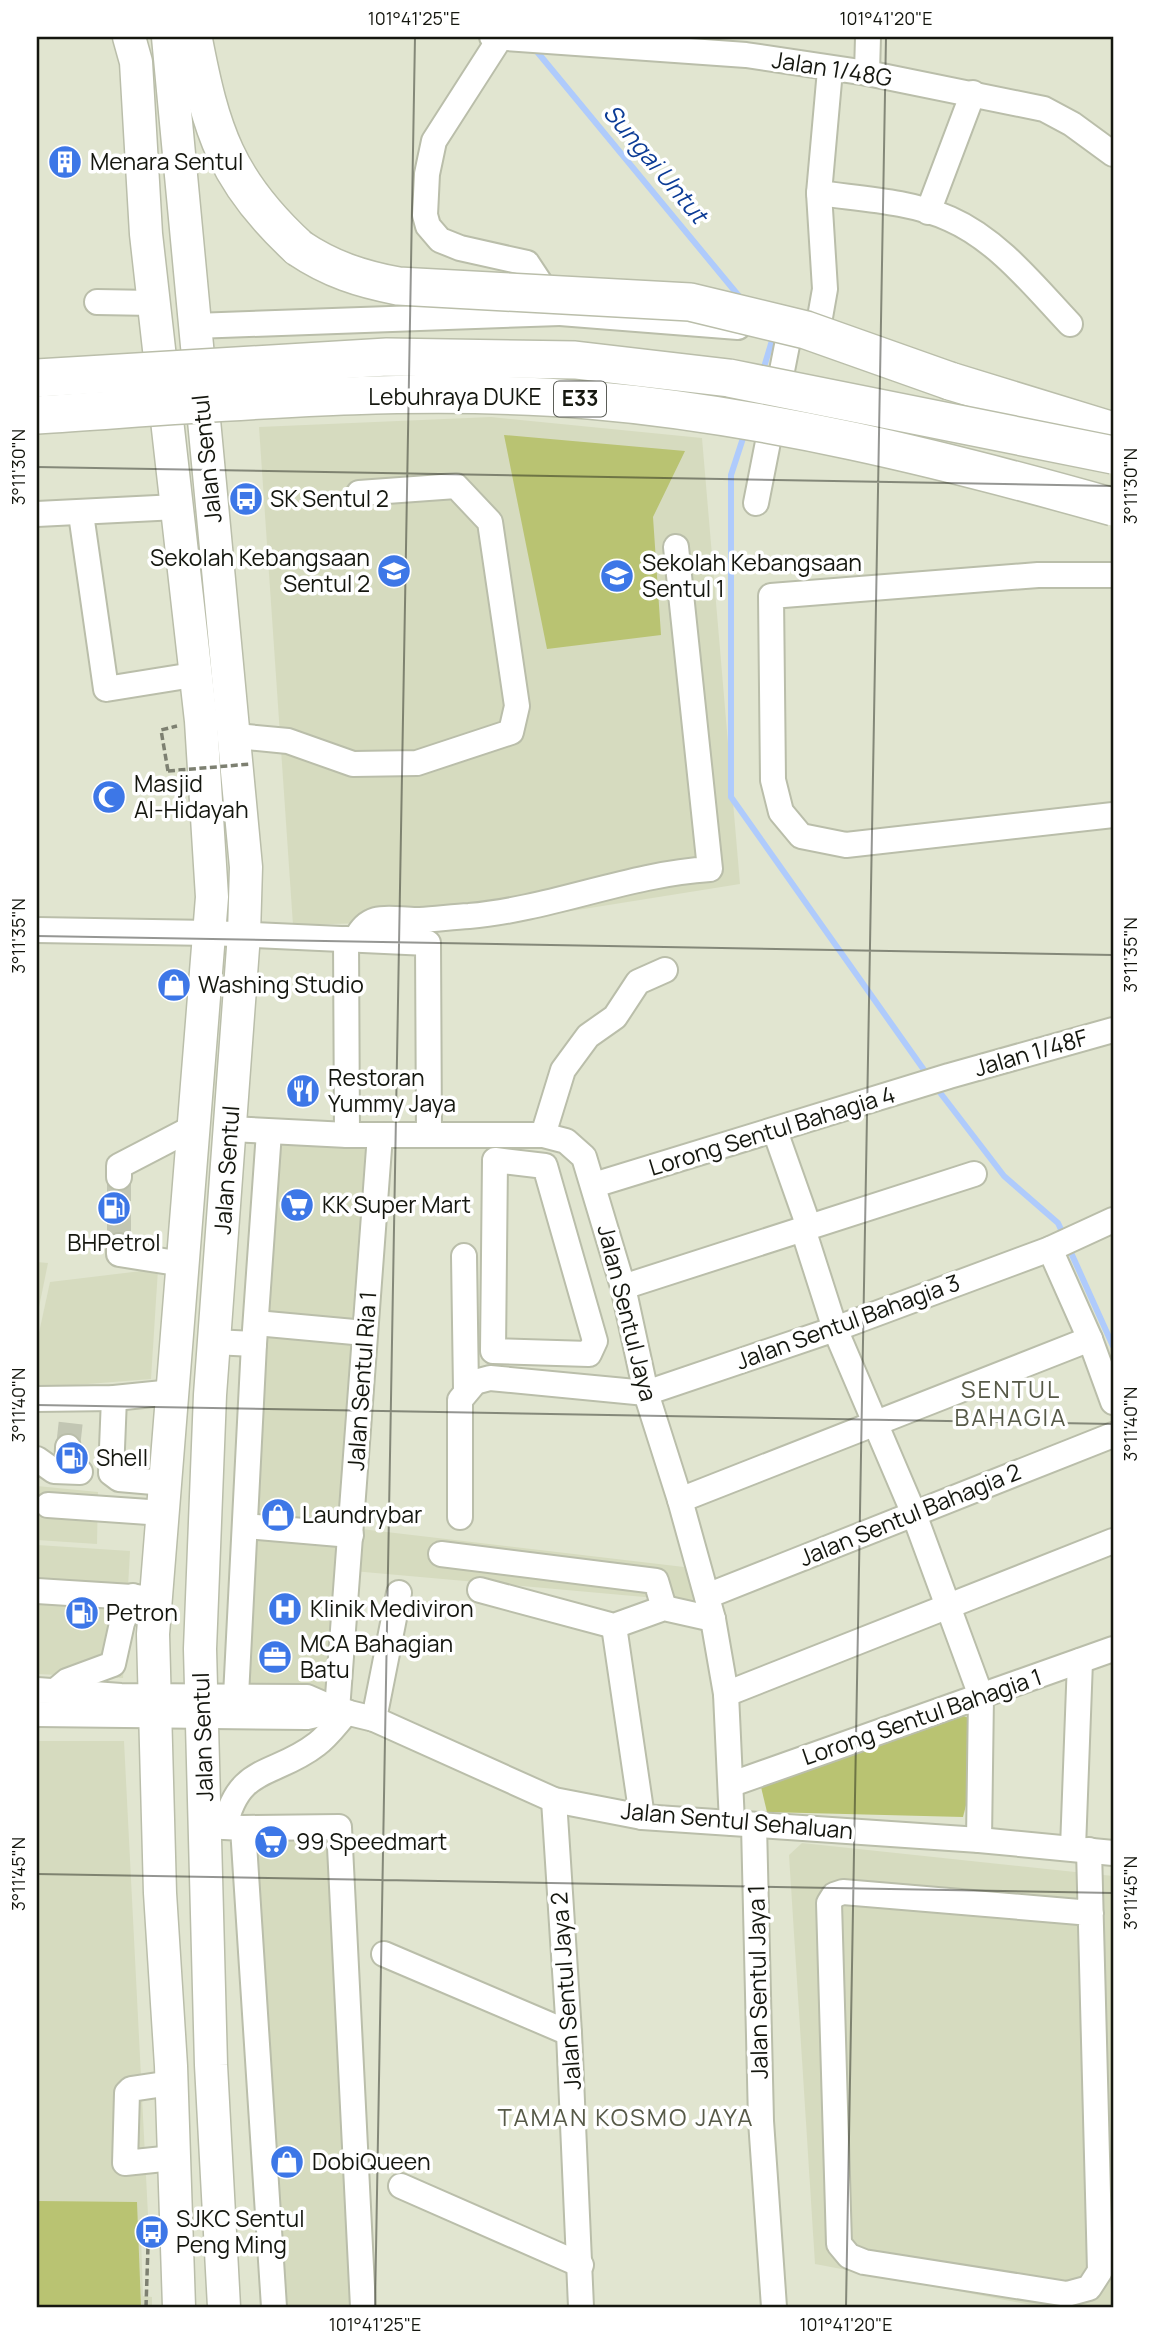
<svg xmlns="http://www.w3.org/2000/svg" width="1150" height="2344" font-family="Manrope,sans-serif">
	<rect width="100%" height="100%" fill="#e1e5d0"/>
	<g fill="#d6dbbf">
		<polygon points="491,417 702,438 740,884 521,919 293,925 259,427"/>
		<polygon points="276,1140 371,1143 331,1691 245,1689"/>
		<polygon points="37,1262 48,1263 37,1317"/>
		<polygon points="158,1269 151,1379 37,1388 37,1342 50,1282"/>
		<polygon points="37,1486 98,1492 97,1544 37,1540"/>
		<polygon points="361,1529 684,1567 700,1602 353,1571"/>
		<polygon points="37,1545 130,1551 123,1678 37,1674"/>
		<polygon points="37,1741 124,1741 149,2235 141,2236 143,2296 152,2297 152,2307 37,2307"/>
		<polygon points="335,1831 358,2307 282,2307 251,1833"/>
		<polygon points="802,1843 1113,1876 1113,2307 1037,2306 815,2264 789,1855"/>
	</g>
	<g fill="#b9c372">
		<polygon points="504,435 685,451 653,517 661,635 547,649"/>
		<polygon points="961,1715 974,1720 971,1786 963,1817 767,1812 761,1787"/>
		<polygon points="37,2201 137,2202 141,2307 37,2307"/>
	</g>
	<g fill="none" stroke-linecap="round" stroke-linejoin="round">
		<g stroke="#afcbfc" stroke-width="6">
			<polyline points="534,48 743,301"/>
			<polyline points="762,374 773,337"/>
			<polyline points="745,432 731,475 731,797 929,1077"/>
			<polyline points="935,1086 1004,1176 1058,1223 1064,1236"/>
			<polyline points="1068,1246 1113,1346"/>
		</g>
		<g stroke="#c2c6b3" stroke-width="24" stroke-dasharray="24 12" stroke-linecap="butt">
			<polyline points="119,1177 119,1246"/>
			<polyline points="68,1447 71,1420"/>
		</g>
		<g stroke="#babeaa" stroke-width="28">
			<g id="minor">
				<polyline points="492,37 746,55 867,73 1044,109 1072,124 1113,154"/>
				<polyline points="500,38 434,141 427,174 425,215 428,226 440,240 460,248 527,263 560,313 738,327"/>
				<polyline points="867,73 868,37"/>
				<path d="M819 193C861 199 910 201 950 219 998 240 1035 287 1070 324"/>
				<polyline points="928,212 973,93"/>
				<polyline points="97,302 153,303"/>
				<polyline points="194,326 560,313"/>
				<polyline points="797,332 819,323 825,289 819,193 830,70"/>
				<polyline points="756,503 789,335"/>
				<polyline points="37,514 177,507"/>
				<polyline points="81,514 106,689 193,675"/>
				<polyline points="1113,575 1038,575 771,596 773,780 781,812 801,836 846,845 1113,815"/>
				<polyline points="236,736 288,741 353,764 417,763 511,732 517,706 490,522 456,486 359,493"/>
				<polyline points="37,930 210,933 428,943 429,1135"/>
				<polyline points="346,939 347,1135"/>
				<path d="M356 939C370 909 394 921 420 920 436 919 453 917 469 916 551 909 628 874 710 869L676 547"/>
				<polyline points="230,1129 347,1135 543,1135 566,1141 584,1157 623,1287 646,1393 680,1500 713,1619 726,1694 732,1823"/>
				<polyline points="775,1131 809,1227"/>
				<polyline points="543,1135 563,1070 588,1036 615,1017 638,982 665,970"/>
				<polygon points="495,1160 545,1166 595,1341 589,1354 493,1351"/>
				<polyline points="119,1177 119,1166 194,1127"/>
				<polyline points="594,1185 949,1076 1113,1030"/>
				<polyline points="803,1229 835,1329 914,1514 981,1696 979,1840"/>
				<polyline points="119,1246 119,1254 183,1264"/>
				<polyline points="1050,1249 1090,1339 1113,1402"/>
				<polyline points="464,1256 466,1389"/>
				<polyline points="623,1287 974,1174"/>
				<polyline points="256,1323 365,1333"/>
				<polyline points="214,1342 254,1344"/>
				<polyline points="114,1398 111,1473 119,1479 165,1483"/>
				<polyline points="37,1399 114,1398 173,1392"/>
				<polyline points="37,1459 54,1471 80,1472"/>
				<polyline points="67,1471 68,1447"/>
				<polyline points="680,1500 1090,1339"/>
				<polyline points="48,1505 163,1513"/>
				<polyline points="460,1517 460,1400 475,1382 490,1378 646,1393 835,1329 1050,1249 1113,1220"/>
				<polyline points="245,1526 351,1535"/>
				<polyline points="441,1554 656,1581 664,1608"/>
				<polyline points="480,1590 614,1626 664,1608 713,1619"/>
				<polyline points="37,1591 148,1598"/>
				<polyline points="707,1596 1113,1435"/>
				<polyline points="614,1626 642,1817"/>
				<polyline points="37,1690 121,1696 307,1697 337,1710 374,1719 554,1800 642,1817 979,1840 1113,1853"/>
				<polyline points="55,1691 67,1681 113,1664 122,1623 133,1596"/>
				<polyline points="726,1694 1113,1541"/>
				<polyline points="236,1696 254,1344 269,1132"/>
				<polyline points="337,1710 380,1135"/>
				<polyline points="37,1714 307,1717 337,1710"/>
				<polyline points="374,1719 399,1593"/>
				<polyline points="732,1784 1113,1649"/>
				<polyline points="554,1800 569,2033 581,2307"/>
				<polyline points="754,1825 761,2121 774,2307"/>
				<polyline points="206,1826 243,1828 274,2307"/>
				<path d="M225 1827C238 1764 275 1777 317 1744 328 1736 337 1723 347 1712"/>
				<polyline points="243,1828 339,1827 363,2307"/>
				<polyline points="1073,1848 1080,1661"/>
				<polyline points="1089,1850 1100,2271 1089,2288 1067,2294 864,2262 849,2256 839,2244 829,1903 834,1895 843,1892 1091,1913"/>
				<polyline points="384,1954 569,2033"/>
				<polyline points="171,2083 131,2089 127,2093 125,2163 173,2158"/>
				<polyline points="401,2186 581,2265"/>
			</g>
		</g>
		<g stroke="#babeaa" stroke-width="35">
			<g id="major">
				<polyline points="129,37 136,62 146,234 201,721 212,897 153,1634 160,1893 171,2066 179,2307"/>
				<polyline points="168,37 246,867 244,934 210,1395 200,1649 211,2065 224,2307"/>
			</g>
		</g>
		<g stroke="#babeaa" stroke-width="40">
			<g id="highway">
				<path d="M193 37C211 131 226 181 299 248"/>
				<polyline points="950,381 1113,431"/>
			</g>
		</g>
		<g stroke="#7d8071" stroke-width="3.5" stroke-dasharray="7 3.5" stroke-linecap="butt">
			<polyline points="168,771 161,730 177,726"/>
			<polyline points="146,2307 148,2246 153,2246"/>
		</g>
		<use href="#minor" stroke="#fff" stroke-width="24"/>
		<use href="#major" stroke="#fff" stroke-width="32"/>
		<use href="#highway" stroke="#fff" stroke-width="37"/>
		<g stroke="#babeaa" stroke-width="40" stroke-linecap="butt">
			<g id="highway-bridge">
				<path d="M299 248C330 269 361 279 398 286L690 302 806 330 950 381"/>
				<polyline points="37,378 387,357 575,360 729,378 1113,455"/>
				<path d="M37 415C219 403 406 385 589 400 765 415 943 459 1113 507"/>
			</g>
		</g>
		<polyline stroke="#7d8071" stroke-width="3.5" stroke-dasharray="7 3.5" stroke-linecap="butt" points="168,771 251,764"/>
		<use href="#highway-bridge" stroke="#fff" stroke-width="37"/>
	</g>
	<path fill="none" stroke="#15170f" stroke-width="2" stroke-opacity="0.45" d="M37 467 1113 486M37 936 1113 955M37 1405 1113 1424M37 1874 1113 1893M375 2307 415 37M846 2307 886 37"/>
	<defs>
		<g id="building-disc" transform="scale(1.75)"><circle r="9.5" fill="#3d77e7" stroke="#fff"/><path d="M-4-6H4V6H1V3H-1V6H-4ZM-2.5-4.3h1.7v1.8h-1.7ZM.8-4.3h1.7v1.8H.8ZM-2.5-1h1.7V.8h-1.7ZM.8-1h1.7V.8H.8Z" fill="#fff"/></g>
		<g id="bus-disc" transform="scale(1.75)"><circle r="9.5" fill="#3d77e7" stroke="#fff"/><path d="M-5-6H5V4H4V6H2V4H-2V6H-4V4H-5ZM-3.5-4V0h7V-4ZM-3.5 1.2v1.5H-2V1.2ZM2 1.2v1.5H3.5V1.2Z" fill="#fff"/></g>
		<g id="school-disc" transform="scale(1.75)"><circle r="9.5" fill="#3d77e7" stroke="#fff"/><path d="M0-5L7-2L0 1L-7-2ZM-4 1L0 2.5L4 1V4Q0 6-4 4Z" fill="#fff"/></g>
		<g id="mosque-disc" transform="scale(1.75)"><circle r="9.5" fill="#3d77e7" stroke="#fff"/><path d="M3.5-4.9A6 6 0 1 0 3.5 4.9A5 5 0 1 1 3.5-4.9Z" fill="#fff"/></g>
		<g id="shop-disc" transform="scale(1.75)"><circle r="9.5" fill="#3d77e7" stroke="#fff"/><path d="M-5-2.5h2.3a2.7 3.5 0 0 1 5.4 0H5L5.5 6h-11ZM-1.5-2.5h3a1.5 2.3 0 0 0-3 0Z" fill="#fff"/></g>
		<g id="restaurant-disc" transform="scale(1.75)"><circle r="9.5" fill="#3d77e7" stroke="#fff"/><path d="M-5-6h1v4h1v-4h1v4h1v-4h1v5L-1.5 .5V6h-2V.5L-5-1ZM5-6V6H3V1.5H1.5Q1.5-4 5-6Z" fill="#fff"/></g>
		<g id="supermarket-disc" transform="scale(1.75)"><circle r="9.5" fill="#3d77e7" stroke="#fff"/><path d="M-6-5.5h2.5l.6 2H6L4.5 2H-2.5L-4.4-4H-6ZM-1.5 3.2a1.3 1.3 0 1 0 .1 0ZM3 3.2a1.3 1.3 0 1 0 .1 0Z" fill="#fff"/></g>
		<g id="fuel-disc" transform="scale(1.75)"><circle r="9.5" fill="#3d77e7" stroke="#fff"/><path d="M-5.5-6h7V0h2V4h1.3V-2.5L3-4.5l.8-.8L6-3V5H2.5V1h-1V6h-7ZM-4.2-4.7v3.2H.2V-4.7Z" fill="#fff"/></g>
		<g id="hospital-disc" transform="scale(1.75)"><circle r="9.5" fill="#3d77e7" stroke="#fff"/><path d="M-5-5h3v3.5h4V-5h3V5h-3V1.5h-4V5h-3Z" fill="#fff"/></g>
		<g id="office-disc" transform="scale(1.75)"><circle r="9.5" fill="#3d77e7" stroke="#fff"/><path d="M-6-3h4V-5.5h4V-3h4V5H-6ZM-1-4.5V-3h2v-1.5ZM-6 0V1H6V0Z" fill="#fff"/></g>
	</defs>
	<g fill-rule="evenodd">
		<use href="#building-disc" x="65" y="162"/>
		<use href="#bus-disc" x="246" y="499"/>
		<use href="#school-disc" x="394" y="571"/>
		<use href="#school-disc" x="617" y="576"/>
		<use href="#mosque-disc" x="109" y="797"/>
		<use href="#shop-disc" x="174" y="985"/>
		<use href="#restaurant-disc" x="303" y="1091"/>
		<use href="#supermarket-disc" x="297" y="1205"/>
		<use href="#fuel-disc" x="114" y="1208"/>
		<use href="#fuel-disc" x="72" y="1458"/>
		<use href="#shop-disc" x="278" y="1515"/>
		<use href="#hospital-disc" x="285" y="1609"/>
		<use href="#fuel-disc" x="82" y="1613"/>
		<use href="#office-disc" x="275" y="1657"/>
		<use href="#supermarket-disc" x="271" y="1842"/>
		<use href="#shop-disc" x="287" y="2162"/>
		<use href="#bus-disc" x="152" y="2232"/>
	</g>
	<g text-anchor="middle" stroke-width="7" stroke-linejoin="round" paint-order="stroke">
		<rect fill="#fff" stroke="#5b5d57" stroke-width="2" x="554" y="381.5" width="52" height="35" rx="5"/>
		<g font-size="21" font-weight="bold" fill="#15170f">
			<text x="580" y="406">E33</text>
		</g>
		<g font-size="23" fill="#15170f" stroke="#fff">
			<text transform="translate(832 69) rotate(9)" y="8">Jalan 1/48G</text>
			<text x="455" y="405">Lebuhraya DUKE</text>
			<text transform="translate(207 459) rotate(-96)" y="8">Jalan Sentul</text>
			<text transform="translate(1031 1053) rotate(-16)" y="8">Jalan 1/48F</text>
			<text transform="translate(772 1131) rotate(-17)" y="8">Lorong Sentul Bahagia 4</text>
			<text transform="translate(227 1170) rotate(-86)" y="8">Jalan Sentul</text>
			<text transform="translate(627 1313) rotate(76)" y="8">Jalan Sentul Jaya</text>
			<text transform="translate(848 1322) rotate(-20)" y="8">Jalan Sentul Bahagia 3</text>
			<text transform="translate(362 1381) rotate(-86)" y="8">Jalan Sentul Ria 1</text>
			<text transform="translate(910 1515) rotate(-22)" y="8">Jalan Sentul Bahagia 2</text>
			<text transform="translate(922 1717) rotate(-19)" y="8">Lorong Sentul Bahagia 1</text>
			<text transform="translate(203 1737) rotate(-92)" y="8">Jalan Sentul</text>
			<text transform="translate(737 1821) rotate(5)" y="8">Jalan Sentul Sehaluan</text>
			<text transform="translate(758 1982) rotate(-91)" y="8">Jalan Sentul Jaya 1</text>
			<text transform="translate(566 1991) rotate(-94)" y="8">Jalan Sentul Jaya 2</text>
		</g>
		<g font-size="23" fill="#15170f" stroke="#fff" text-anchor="start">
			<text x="90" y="170">Menara Sentul</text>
			<text x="270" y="507">SK Sentul 2</text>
			<text x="370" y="566" text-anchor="end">Sekolah Kebangsaan<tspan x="370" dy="26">Sentul 2</tspan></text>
			<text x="642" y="571">Sekolah Kebangsaan<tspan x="642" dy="26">Sentul 1</tspan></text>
			<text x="134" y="792">Masjid<tspan x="134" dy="26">Al-Hidayah</tspan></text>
			<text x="198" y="993">Washing Studio</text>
			<text x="328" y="1086">Restoran<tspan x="328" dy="26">Yummy Jaya</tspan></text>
			<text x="322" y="1213">KK Super Mart</text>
			<text x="114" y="1251" text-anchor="middle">BHPetrol</text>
			<text x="96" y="1466">Shell</text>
			<text x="302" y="1523">Laundrybar</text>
			<text x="310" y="1617">Klinik Mediviron</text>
			<text x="106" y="1621">Petron</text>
			<text x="300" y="1652">MCA Bahagian<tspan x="300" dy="26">Batu</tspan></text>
			<text x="296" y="1850">99 Speedmart</text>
			<text x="312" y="2170">DobiQueen</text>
			<text x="176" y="2227">SJKC Sentul<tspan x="176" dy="26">Peng Ming</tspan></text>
		</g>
		<g font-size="24" font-style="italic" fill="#0c3c96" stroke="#fff">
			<text transform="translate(655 164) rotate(50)" y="8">Sungai Untut</text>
		</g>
		<g font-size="24" letter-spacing="2" fill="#575a48" stroke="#fff">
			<text x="1011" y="1398">SENTUL<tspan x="1011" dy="28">BAHAGIA</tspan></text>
			<text x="626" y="2126">TAMAN KOSMO JAYA</text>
		</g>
	</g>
	<rect width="1150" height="2344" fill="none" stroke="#ffffff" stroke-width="77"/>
	<rect x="38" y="38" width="1074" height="2268" fill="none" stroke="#15170f" stroke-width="2.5"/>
	<g font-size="18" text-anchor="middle" fill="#15170f">
		<text x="414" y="25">101°41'25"E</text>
		<text x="886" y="25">101°41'20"E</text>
		<text transform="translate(19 467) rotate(-90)" y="6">3°11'30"N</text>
		<text transform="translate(1131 486) rotate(-90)" y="6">3°11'30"N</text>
		<text transform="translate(19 936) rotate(-90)" y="6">3°11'35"N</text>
		<text transform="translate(1131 955) rotate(-90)" y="6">3°11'35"N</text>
		<text transform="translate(19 1405) rotate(-90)" y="6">3°11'40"N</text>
		<text transform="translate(1131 1424) rotate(-90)" y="6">3°11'40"N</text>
		<text transform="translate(19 1874) rotate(-90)" y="6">3°11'45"N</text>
		<text transform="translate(1131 1893) rotate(-90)" y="6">3°11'45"N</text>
		<text x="375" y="2331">101°41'25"E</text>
		<text x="846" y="2331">101°41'20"E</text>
	</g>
</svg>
